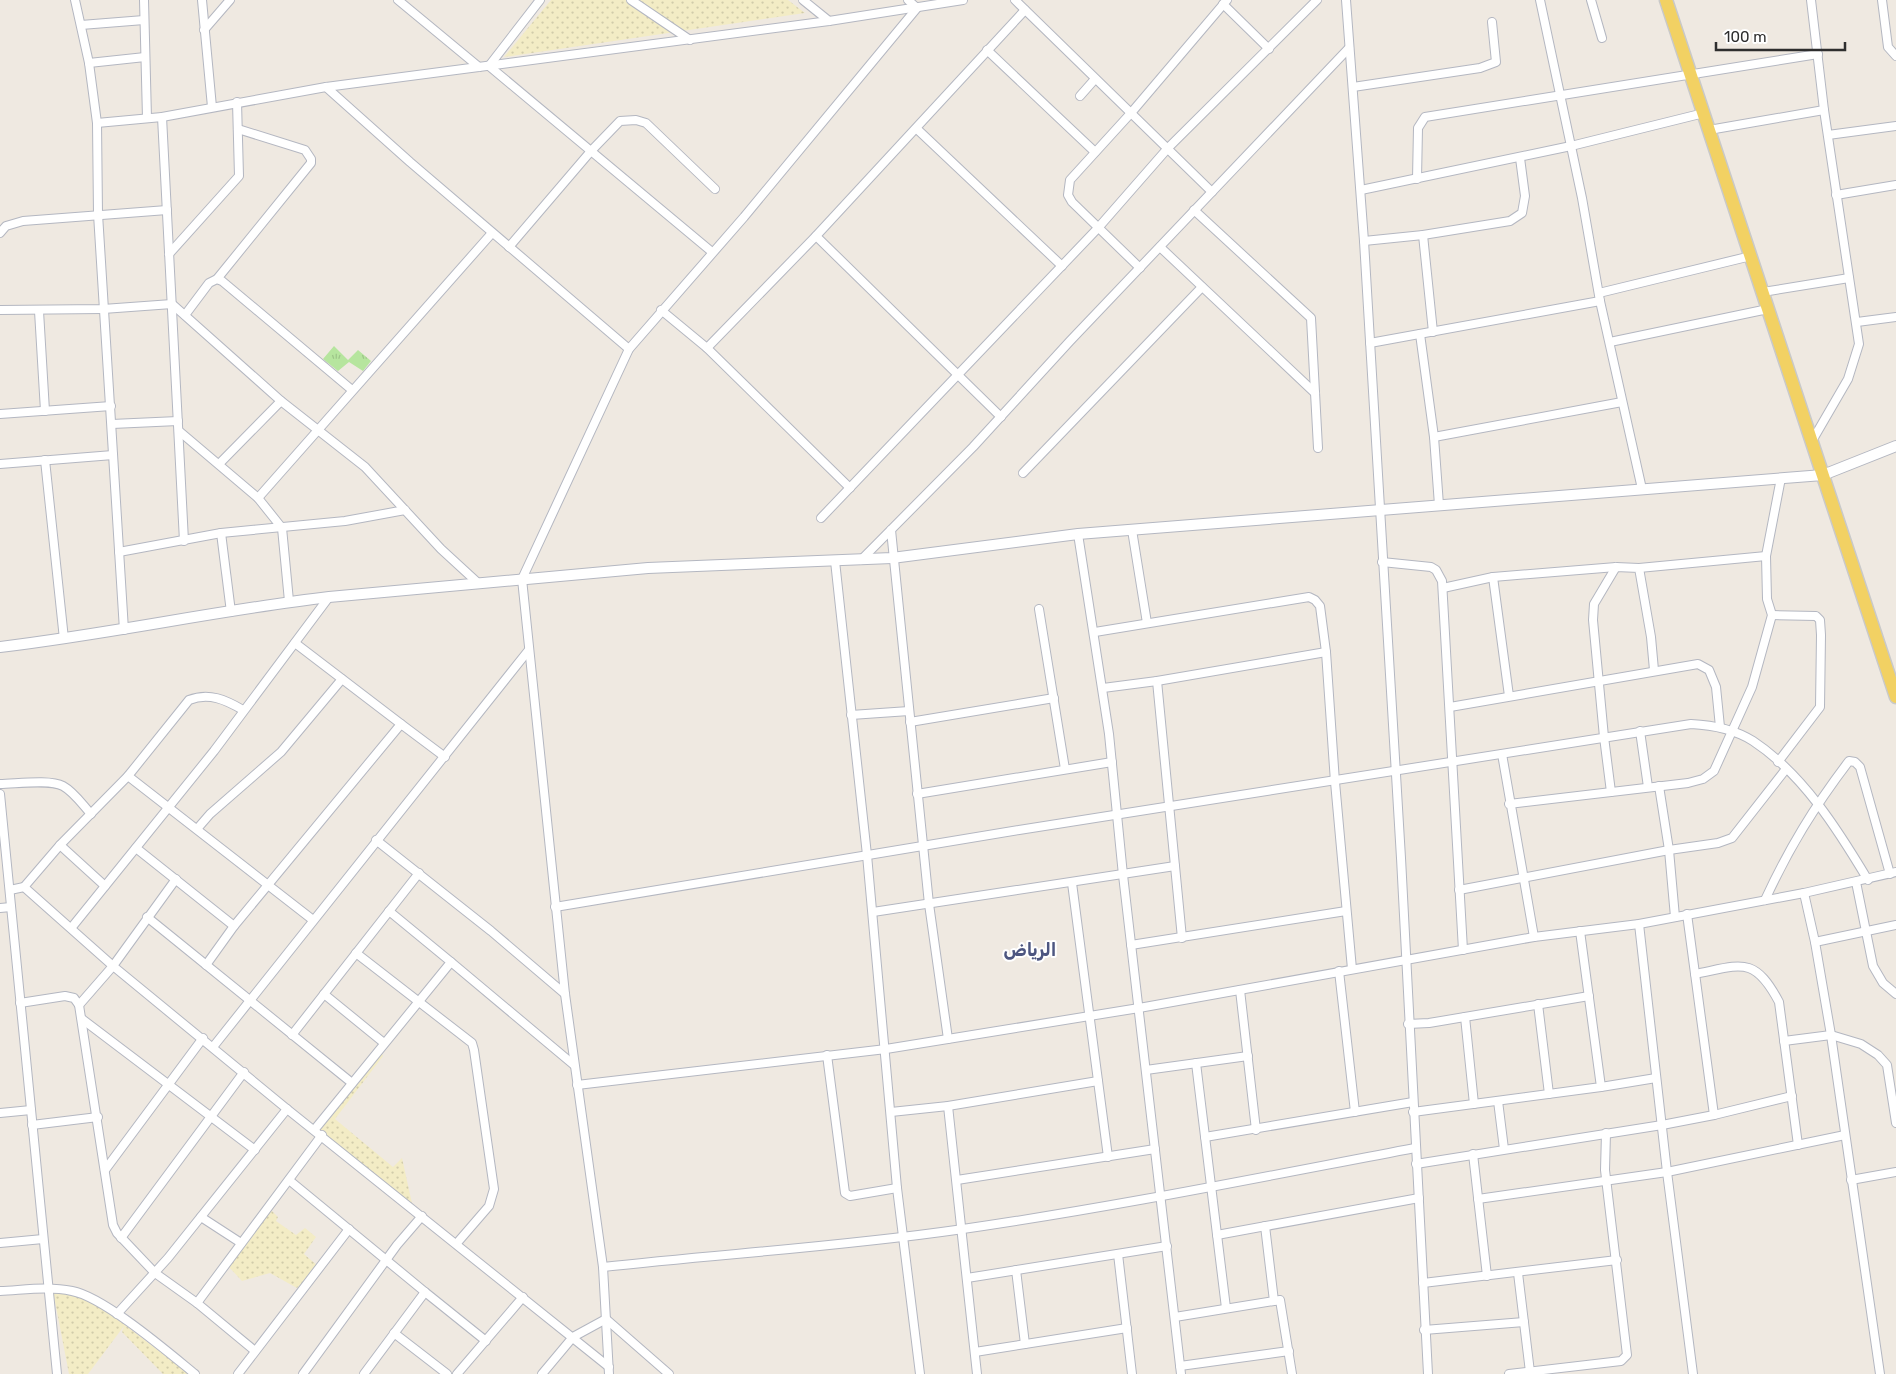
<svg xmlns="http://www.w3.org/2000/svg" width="1896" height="1374" font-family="Rubik,'Noto Naskh Arabic',sans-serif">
	<defs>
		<pattern id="sand-dots" width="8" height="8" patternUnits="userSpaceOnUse" patternTransform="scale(1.25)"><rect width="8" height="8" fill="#f3ecc5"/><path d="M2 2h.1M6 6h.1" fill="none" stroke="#d1cbaa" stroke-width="1.8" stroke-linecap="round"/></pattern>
		<pattern id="park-tufts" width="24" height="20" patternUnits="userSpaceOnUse" patternTransform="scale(1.25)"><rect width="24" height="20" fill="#b6e59e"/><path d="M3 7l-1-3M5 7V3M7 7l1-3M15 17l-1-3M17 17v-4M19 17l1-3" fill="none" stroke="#9dc588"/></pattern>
	</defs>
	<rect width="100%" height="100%" fill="#efe9e1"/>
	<g fill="url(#sand-dots)">
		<polygon points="551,0 788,0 805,13 504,57"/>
		<polygon points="380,1048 383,1056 335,1119 393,1167 402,1158 413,1208 324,1133 317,1131"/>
		<polygon points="268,1207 278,1217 276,1221 296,1235 305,1228 316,1237 304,1254 319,1267 297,1288 270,1273 242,1281 228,1266"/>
		<polygon points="53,1291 87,1296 189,1374 163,1374 122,1332 124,1326 88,1374 69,1374"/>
	</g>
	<polygon fill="url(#park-tufts)" points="334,346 348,360 358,350 371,361 363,371 349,362 338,371 323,359"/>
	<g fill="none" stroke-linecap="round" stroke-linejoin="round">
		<g stroke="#b4b7c1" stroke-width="10">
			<g id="minor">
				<polyline points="75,0 89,63 97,123 98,214 124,630"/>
				<polyline points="144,0 147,118"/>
				<polyline points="202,0 212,107"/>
				<polyline points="398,0 479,67"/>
				<polyline points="540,0 489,66 712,252"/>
				<polyline points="631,0 690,40"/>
				<polyline points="803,0 829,21"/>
				<polyline points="1015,0 1212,192"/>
				<polyline points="1346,0 1364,241 1401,858 1428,1374"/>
				<polyline points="1540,0 1582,198 1600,301 1642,489"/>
				<polyline points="1591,0 1602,38"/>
				<polyline points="1811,0 1824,110 1859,344 1848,379 1812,441"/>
				<polyline points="1882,0 1888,47 1896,56"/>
				<polyline points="1223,4 1269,49"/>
				<polyline points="81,25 144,20"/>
				<polyline points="204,30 230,0"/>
				<polyline points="987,50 1095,152"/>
				<polyline points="89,63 145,57"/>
				<polyline points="326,87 410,162 629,349"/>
				<polyline points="1353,87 1480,68 1496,62 1492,22"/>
				<polyline points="1080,96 1095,79"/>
				<polyline points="162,117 184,541"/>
				<polyline points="97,123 162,117 326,87 829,21 963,0"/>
				<polyline points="917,129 1062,266"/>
				<polyline points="1709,130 1824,110"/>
				<polyline points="1828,135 1896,126"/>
				<polyline points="1417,179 1418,128 1425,117 1818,54"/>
				<polyline points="1361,190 1571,146 1704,113"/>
				<polyline points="1836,195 1896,185"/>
				<polyline points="1194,210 1311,318 1318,448"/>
				<polyline points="0,233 6,226 23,221 167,210"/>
				<polyline points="1423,235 1433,332"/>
				<polyline points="816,236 1001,417"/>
				<polyline points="1364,241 1423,235 1510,221 1522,213 1525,196 1520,158"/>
				<polyline points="509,247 591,151 620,121 636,120 646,123 715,189"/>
				<polyline points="1160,247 1315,393"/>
				<polyline points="169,254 239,176 237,102"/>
				<polyline points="1140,268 1072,202 1068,195 1070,180 1131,113 1227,0"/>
				<polyline points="217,279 311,163 311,159 305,150 238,129"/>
				<polyline points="1763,292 1849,278"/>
				<polyline points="1599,293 1751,256"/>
				<polyline points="0,310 103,309 172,304 281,401 365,467 441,549 478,583"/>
				<polyline points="661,310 707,348 850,488"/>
				<polyline points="39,311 45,411"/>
				<polyline points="185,315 209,283 217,279 222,281 352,390"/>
				<polyline points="1857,322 1896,317"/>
				<polyline points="1420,334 1434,437 1439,505"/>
				<polyline points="1610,342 1768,309"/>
				<polyline points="1370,343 1600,301"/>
				<polyline points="707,348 816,236 1025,10"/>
				<polyline points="0,414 111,406"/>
				<polyline points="112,424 178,421"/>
				<polyline points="179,431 258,498 282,528 289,601"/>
				<polyline points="1434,437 1622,402"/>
				<polyline points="45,460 64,639"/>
				<polyline points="220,463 281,401"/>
				<polyline points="0,464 113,455"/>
				<polyline points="1023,473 1202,287"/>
				<polyline points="258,498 492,233"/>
				<polyline points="821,518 1098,228 1168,148 1317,0"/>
				<polyline points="891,530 929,904 948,1039"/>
				<polyline points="1132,530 1147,623"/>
				<polyline points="221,533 231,612"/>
				<polyline points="1078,534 1109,734 1123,875 1181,1374"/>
				<polyline points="119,552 221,533 345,521 405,510"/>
				<polyline points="861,560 973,447 1070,341 1349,48"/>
				<polyline points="835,561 867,855 897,1188 920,1374"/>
				<polyline points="1382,562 1431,567 1436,570 1442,581 1463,950"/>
				<polyline points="1639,568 1766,556"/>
				<polyline points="1493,577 1509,696"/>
				<polyline points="1443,588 1493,577 1616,567 1639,568 1651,637 1654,670"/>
				<polyline points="1039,609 1065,769"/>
				<polyline points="1772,615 1816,616 1820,620 1821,635 1820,707 1778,762"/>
				<polyline points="1095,632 1309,597 1315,600 1320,606 1326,652 1335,782 1352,969"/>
				<polyline points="295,643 401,724"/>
				<polyline points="1157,681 1182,938"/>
				<polyline points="1103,688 1157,681 1326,652"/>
				<polyline points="1450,707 1698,664 1709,670 1716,687 1720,727"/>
				<polyline points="851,715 909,711"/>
				<polyline points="910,722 1054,698"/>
				<polyline points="1640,731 1648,787"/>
				<polyline points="1502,754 1534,937"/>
				<polyline points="128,776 313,920"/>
				<path d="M0 784C15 784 50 779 63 786 74 792 82 804 91 814"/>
				<polyline points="1659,786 1669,850 1675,917"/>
				<polyline points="1611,792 1604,737 1593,620 1594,604 1616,567"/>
				<polyline points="0,794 57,1374"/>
				<polyline points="917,794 1112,762"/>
				<polyline points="1509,804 1688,783 1703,779 1714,771 1752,687 1772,615 1767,599 1766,556 1781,478"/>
				<polyline points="197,829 210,814 281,752 342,679"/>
				<polyline points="376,840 491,931 565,994"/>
				<polyline points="60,845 105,886"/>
				<polyline points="136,848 234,926"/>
				<polyline points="1856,882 1873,966 1883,983 1896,994"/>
				<polyline points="1072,883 1108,1157"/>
				<path d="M24 887 60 845 128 776 189 700C209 692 226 700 243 710"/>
				<polyline points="10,890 24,887 113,966 287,1109 609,1367"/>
				<polyline points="1459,890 1669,850 1718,843 1732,838 1786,769"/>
				<polyline points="1804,893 1815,942 1831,1035 1880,1374"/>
				<path d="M1765 900C1789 848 1814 807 1849 761L1855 762 1860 767 1890 874"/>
				<path d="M555 907 1019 830 1691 724C1712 725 1734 729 1753 741 1803 774 1838 830 1868 880"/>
				<polyline points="0,908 11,907"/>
				<polyline points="873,912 1175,866"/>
				<polyline points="147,917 352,1083"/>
				<polyline points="1639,924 1667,1172 1693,1374"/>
				<polyline points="72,927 214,751 329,597"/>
				<polyline points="1815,942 1896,925"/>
				<polyline points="1131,945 1346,911"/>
				<polyline points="356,953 472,1043 474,1050 494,1189 489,1206 457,1243"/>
				<polyline points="451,962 574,1065"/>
				<polyline points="206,965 234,926 401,724 445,757"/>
				<polyline points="1339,971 1355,1112"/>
				<path d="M1695 974C1741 965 1754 955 1779 1002L1798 1145"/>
				<polyline points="1240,990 1256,1130"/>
				<polyline points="324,994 384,1043"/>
				<polyline points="20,1003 65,996 74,998 79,1005 113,1225 117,1233 155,1273 197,1303 255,1351"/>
				<polyline points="1538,1004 1549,1094"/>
				<polyline points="79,1005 113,966 176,879"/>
				<polyline points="1465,1017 1474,1104"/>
				<polyline points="82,1019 255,1150"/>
				<polyline points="1408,1024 1429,1023 1589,996"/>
				<polyline points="292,1035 419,873"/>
				<polyline points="1784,1041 1831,1035 1861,1044 1878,1055 1887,1065 1896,1123"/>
				<polyline points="213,1047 528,651"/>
				<polyline points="827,1055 845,1193 850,1196 897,1188"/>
				<polyline points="1196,1063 1226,1308"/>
				<polyline points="1146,1070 1248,1056"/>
				<polyline points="577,1085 886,1049 1139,1008 1534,937 1639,924 1804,893 1896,872"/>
				<polyline points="1601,1087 1656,1078"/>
				<polyline points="1498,1101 1504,1149"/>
				<polyline points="948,1106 977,1374"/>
				<polyline points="891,1112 948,1106 1098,1081"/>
				<polyline points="1413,1112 1601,1087 1580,931"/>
				<polyline points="0,1113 31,1110"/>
				<polyline points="1714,1115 1792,1096"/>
				<polyline points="32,1125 98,1117"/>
				<polyline points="315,1129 451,962 389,911"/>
				<polyline points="1205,1137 1413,1102"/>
				<polyline points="1473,1154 1487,1276"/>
				<polyline points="1416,1164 1662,1125 1714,1115 1687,914"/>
				<polyline points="105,1170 203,1038"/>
				<polyline points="289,1180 425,1292"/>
				<polyline points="957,1180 1155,1149"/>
				<polyline points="1851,1180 1896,1172"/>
				<polyline points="1478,1199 1667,1172 1845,1135"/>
				<polyline points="201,1217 241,1243"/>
				<polyline points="1265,1226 1274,1301"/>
				<polyline points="1217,1235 1419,1198"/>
				<polyline points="121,1238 244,1072"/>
				<polyline points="0,1243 43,1239"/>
				<polyline points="1118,1254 1132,1374"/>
				<path d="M603 1267C720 1254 838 1247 956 1230 1110 1208 1262 1177 1415 1148"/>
				<polyline points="1016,1270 1025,1344"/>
				<polyline points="1518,1273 1530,1372"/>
				<polyline points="967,1278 1167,1246"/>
				<polyline points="1423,1283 1617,1260"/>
				<path d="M0 1291C24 1290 48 1286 72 1291 104 1297 168 1352 195 1374"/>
				<polyline points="197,1303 322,1135"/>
				<polyline points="117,1314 168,1258 287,1109"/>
				<polyline points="1175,1317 1280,1300 1292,1374"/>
				<polyline points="1424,1330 1524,1322"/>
				<polyline points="394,1333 447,1374"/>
				<polyline points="975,1352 1127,1328"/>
				<polyline points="1180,1366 1289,1351"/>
				<polyline points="238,1374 349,1229"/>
				<polyline points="303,1374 397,1245 422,1216"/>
				<polyline points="364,1374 425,1292 486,1341"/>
				<polyline points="457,1374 523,1297"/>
				<polyline points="542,1374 573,1337 606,1319 669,1374"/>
				<polyline points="609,1374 603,1267 565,994 522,579 629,349 744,217 917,8 908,0"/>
				<polyline points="1509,1374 1621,1361 1627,1355 1605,1170 1606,1133"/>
			</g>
		</g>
		<g stroke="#b4b7c1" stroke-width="12">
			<path id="tertiary" d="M0 647C110 634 219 610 329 597L648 568 892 558 1078 534 1823 475 1896 446"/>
		</g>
		<g stroke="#c9c9c9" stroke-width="15">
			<polyline id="primary" points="1666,0 1896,697"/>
		</g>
		<use href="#minor" stroke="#fff" stroke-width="8"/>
		<use href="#tertiary" stroke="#fff" stroke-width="10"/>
		<use href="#primary" stroke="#f2d163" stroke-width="12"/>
	</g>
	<g text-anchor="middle" stroke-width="4" stroke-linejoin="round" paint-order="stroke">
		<g font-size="18" font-weight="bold" fill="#4d5680" stroke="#fff">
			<text x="1030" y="956">الرياض</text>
		</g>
	</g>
	<path d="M1716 42v8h129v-8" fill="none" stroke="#2e2e2e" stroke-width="2.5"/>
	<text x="1724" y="42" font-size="15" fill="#2e2e2e" stroke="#ffffff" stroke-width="4" paint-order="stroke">100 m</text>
</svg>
